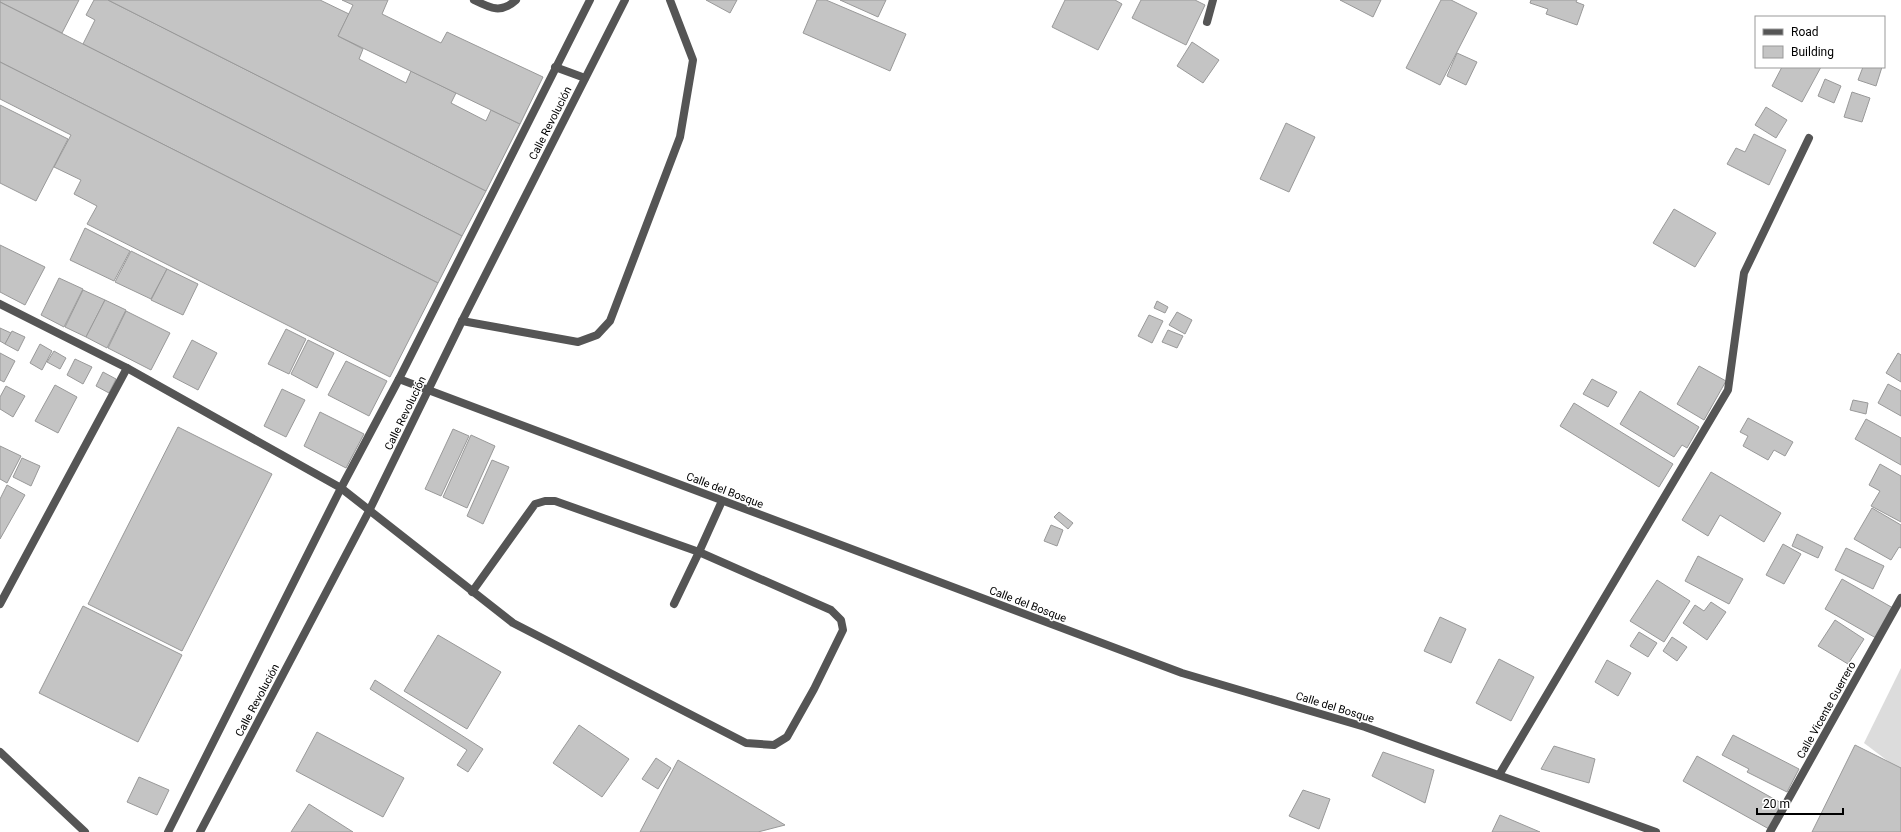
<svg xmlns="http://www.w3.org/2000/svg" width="1901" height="832" font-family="Roboto,sans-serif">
	<rect width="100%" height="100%" fill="#fff"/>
	<polygon fill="#dcdcdc" points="1901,668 1901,771 1864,743"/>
	<g fill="#c4c4c4" stroke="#999">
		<polygon points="0,0 79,0 62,33 0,2"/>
		<polygon points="94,0 108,0 486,191 462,236 83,44 95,20 86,15"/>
		<polygon points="108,0 320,0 349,14 338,36 363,49 359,59 406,83 411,71 456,93 451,103 486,121 491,110 520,124 486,191"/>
		<polygon points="342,0 388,0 382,14 441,43 447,32 543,77 520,124 338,36 353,5"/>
		<polygon points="706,0 737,0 730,13"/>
		<polygon points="817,0 826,0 906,34 890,71 803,33"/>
		<polygon points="840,0 886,0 878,17"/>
		<polygon points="1065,0 1115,0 1122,4 1098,50 1052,27"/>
		<polygon points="1141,0 1195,0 1205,5 1186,45 1132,18"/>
		<polygon points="1340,0 1381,0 1373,17"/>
		<polygon points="1441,0 1451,0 1477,13 1440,85 1406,68"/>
		<polygon points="1531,0 1577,0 1576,2 1584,5 1577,25 1546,14 1548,9 1530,3"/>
		<polygon points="0,2 462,236 438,283 0,62"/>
		<polygon points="1192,42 1219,60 1203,83 1177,66"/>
		<polygon points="1457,53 1477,62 1466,85 1447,76"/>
		<polygon points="0,62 438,283 390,377 87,224 97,206 74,194 81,180 54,167 71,135 0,99"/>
		<polygon points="1782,67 1821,67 1802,102 1772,86"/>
		<polygon points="1863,67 1882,67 1876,86 1858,80"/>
		<polygon points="1825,79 1841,86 1834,103 1818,96"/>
		<polygon points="1852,92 1870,98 1862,122 1844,117"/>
		<polygon points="0,105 68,139 36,201 0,183"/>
		<polygon points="1766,107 1787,120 1776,138 1755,125"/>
		<polygon points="1286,123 1315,137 1289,192 1260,179"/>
		<polygon points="1754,134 1786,150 1769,185 1727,164 1736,148 1745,152"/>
		<polygon points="1674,209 1716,233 1695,267 1653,243"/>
		<polygon points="85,228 130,251 114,281 70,260"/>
		<polygon points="0,245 45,267 25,305 0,292"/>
		<polygon points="131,251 167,269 151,299 115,282"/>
		<polygon points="167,269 198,284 183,315 151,300"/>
		<polygon points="59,278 83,289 64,327 41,315"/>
		<polygon points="83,290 105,300 86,337 65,327"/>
		<polygon points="105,300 126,310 107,348 86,337"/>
		<polygon points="1157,301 1168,307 1165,313 1154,308"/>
		<polygon points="126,311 170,333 151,370 108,348"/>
		<polygon points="1177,312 1192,320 1185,334 1169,325"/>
		<polygon points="1149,315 1163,321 1152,343 1138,336"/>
		<polygon points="0,328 11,333 5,344 0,341"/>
		<polygon points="286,329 306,339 289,374 268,364"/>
		<polygon points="1168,330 1183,336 1177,348 1162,342"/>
		<polygon points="12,331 25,337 18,351 5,344"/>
		<polygon points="192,340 217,353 198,390 173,377"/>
		<polygon points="308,340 334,353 317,388 291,374"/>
		<polygon points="40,344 52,351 42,370 30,363"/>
		<polygon points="54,351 66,358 60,369 47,362"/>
		<polygon points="0,353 15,361 4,382 0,380"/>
		<polygon points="1898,353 1901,355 1901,382 1886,373"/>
		<polygon points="75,359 92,367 83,384 67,375"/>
		<polygon points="346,361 387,381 369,416 328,395"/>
		<polygon points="1699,366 1726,381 1704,420 1677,404"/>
		<polygon points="103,372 116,379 109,393 96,386"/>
		<polygon points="1592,379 1617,392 1608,407 1583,394"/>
		<polygon points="1888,384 1901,391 1901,416 1878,403"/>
		<polygon points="55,385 77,397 58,433 35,421"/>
		<polygon points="6,386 25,396 13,417 0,409 0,397"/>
		<polygon points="282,389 305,400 286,437 264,426"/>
		<polygon points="1640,391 1699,427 1687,448 1682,445 1674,457 1620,424"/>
		<polygon points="1853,400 1868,403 1866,414 1850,410"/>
		<polygon points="1574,403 1673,464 1659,487 1560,426"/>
		<polygon points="320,412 364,434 346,468 304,446"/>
		<polygon points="1748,418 1793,442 1785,456 1774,450 1768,460 1743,446 1748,436 1740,432"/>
		<polygon points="1866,419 1901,438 1901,465 1855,439"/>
		<polygon points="178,427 272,474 182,651 88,604"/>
		<polygon points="453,429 469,436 441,496 425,489"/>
		<polygon points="471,435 495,446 467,508 443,497"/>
		<polygon points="0,446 21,456 7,483 0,479"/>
		<polygon points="22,458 40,466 31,486 13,477"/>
		<polygon points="492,460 509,467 483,524 467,516"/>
		<polygon points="1880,464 1901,476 1901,522 1871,506 1880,491 1869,485"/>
		<polygon points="1711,472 1781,513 1764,542 1720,515 1708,536 1682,520"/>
		<polygon points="7,485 25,495 0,539 0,499"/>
		<polygon points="1872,508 1901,525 1901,548 1899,547 1891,560 1854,539"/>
		<polygon points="1059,512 1073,523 1068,529 1054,517"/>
		<polygon points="1051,525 1063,530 1057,546 1044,541"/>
		<polygon points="1797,534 1823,547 1818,558 1792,546"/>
		<polygon points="1783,544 1801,554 1784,584 1766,575"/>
		<polygon points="1846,548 1884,566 1873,589 1835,570"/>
		<polygon points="1698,556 1743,579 1729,604 1685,581"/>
		<polygon points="1842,579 1893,608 1876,638 1825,609"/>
		<polygon points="1657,580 1690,601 1664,642 1630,621"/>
		<polygon points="1711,602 1726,612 1707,640 1683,623 1695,605 1704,611"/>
		<polygon points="83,606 182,655 138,742 39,693"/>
		<polygon points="1440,617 1466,629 1451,663 1424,651"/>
		<polygon points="1835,620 1864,639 1848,664 1818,646"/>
		<polygon points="1639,632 1657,643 1648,657 1630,646"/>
		<polygon points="438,635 501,672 467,729 404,691"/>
		<polygon points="1672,637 1687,647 1677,661 1663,651"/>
		<polygon points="1499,659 1534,677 1511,721 1476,703"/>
		<polygon points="1607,660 1631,673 1618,696 1595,682"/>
		<polygon points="375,680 483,749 468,772 457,765 467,750 370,689"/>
		<polygon points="579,725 629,759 602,797 553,763"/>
		<polygon points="317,732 404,778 383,817 296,771"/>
		<polygon points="1733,735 1799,769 1787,792 1747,772 1749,769 1722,755"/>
		<polygon points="1855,745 1901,768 1901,832 1812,832"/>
		<polygon points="1554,746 1595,759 1589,783 1541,769"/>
		<polygon points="1383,752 1434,770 1425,803 1372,776"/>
		<polygon points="1697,756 1783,804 1769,829 1683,781"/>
		<polygon points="656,758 671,768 658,789 642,779"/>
		<polygon points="678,760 785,825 758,832 640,832"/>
		<polygon points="139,777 169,790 157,815 127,802"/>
		<polygon points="1303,790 1330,799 1319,829 1289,816"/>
		<polygon points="309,804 353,832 291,832"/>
		<polygon points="1500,815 1540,832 1492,832"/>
	</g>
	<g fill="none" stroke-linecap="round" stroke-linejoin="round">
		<g stroke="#555" stroke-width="8">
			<path d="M474 0C490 8 501 14 516 0"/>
			<polyline points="0,304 127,368 341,488 513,623 746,743 774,745 787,737 814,689 843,630 841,620 831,610 699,552 674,604"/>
			<polyline points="462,321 578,342 597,335 610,321 680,137 693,60 670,0"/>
			<polyline points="472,592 535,504 545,501 555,501 699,552 722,501"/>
			<polyline points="0,604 127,368"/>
			<polyline points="0,752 85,832"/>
		</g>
		<g stroke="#555" stroke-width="8">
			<polyline points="1207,22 1213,0"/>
			<polyline points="555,67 585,78"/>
			<polyline points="399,379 1182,673 1365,727 1656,832"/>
			<polyline points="1499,775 1728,390 1744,273 1809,138"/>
			<polyline points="168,832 341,488 399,379 590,0"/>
			<polyline points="200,832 369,511 462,321 625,0"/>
			<polyline points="1770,832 1901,598"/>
		</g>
	</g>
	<g text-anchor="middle" stroke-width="3" stroke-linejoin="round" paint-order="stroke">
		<g font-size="11" fill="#000" stroke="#fff">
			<text transform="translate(550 123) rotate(-63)" y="4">Calle Revolución</text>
			<text transform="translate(405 413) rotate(-64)" y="4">Calle Revolución</text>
			<text transform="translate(725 490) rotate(21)" y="4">Calle del Bosque</text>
			<text transform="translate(1028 604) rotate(21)" y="4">Calle del Bosque</text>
			<text transform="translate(257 700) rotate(-62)" y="4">Calle Revolución</text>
			<text transform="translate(1335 707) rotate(17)" y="4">Calle del Bosque</text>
			<text transform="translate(1826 710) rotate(-61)" y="4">Calle Vicente Guerrero</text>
		</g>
	</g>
	<rect x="1755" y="16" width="130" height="52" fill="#ffffff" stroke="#999999"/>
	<rect x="1763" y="29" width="20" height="6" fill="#555555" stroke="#999999"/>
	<text x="1791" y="36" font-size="12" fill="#000000">Road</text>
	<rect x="1763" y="46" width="20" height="12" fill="#c4c4c4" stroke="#999999"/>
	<text x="1791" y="56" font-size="12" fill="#000000">Building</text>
	<path d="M1757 808v6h86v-6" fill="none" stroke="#000000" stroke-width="2"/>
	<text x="1763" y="808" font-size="12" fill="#000000" stroke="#ffffff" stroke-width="3" paint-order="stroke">20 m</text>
</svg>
